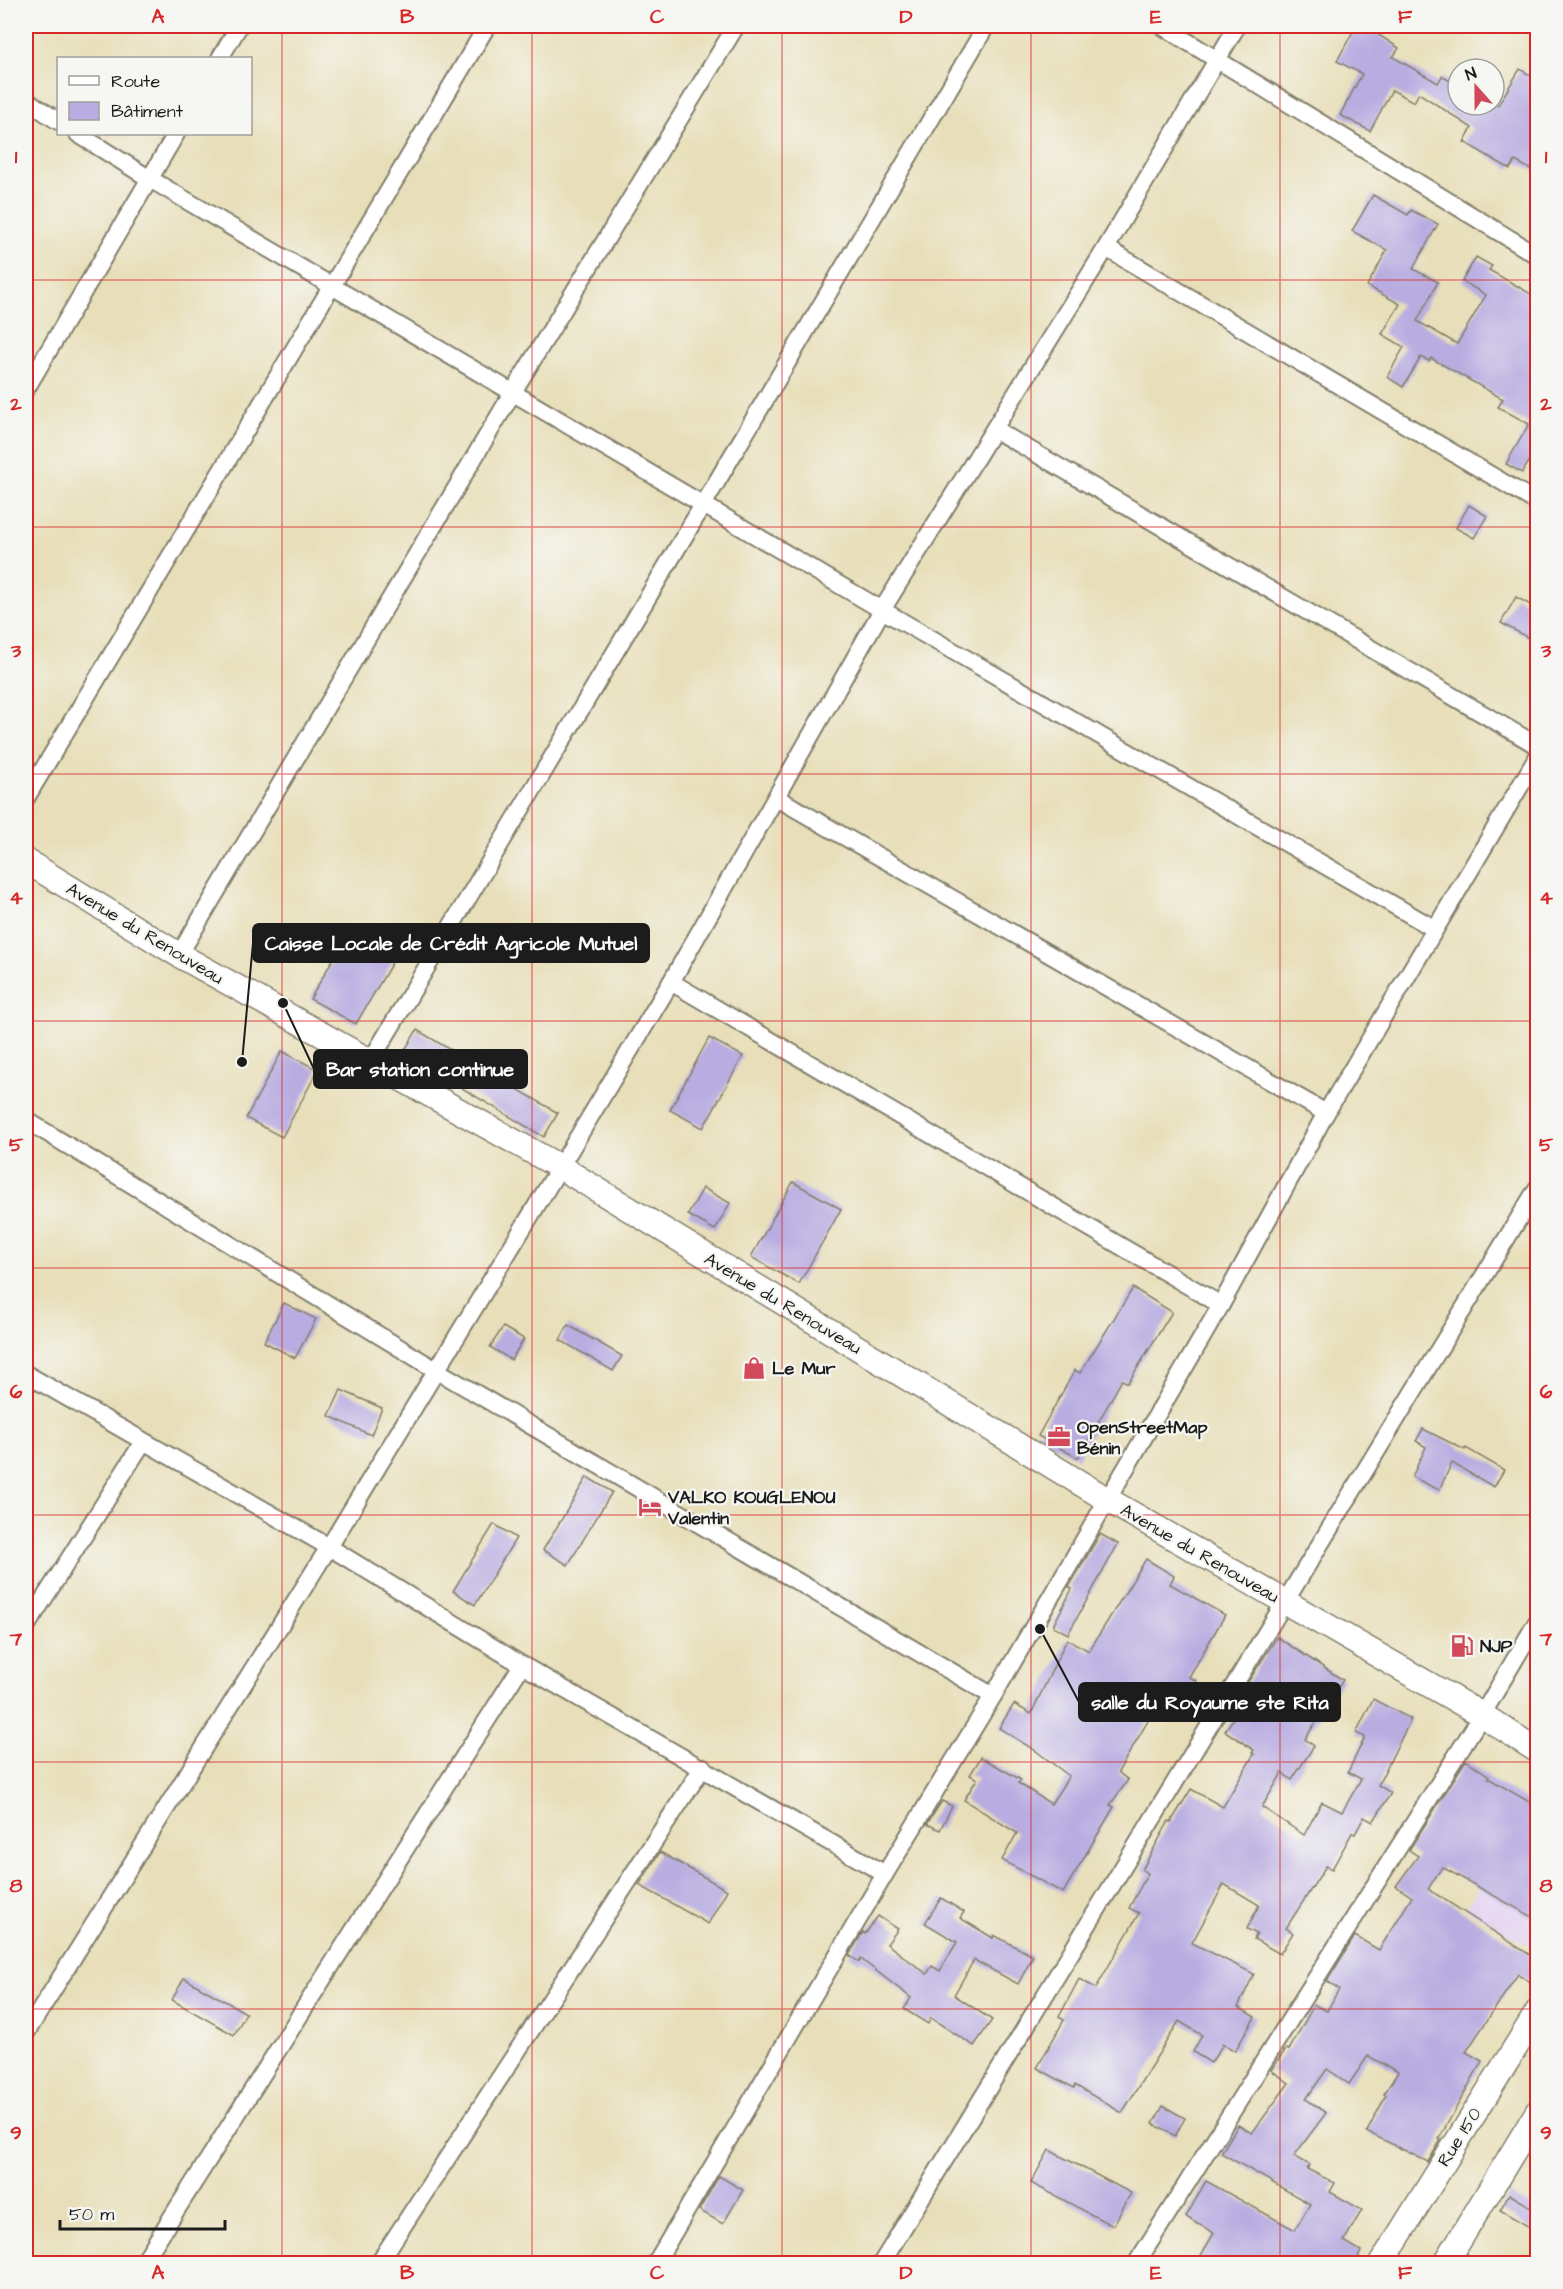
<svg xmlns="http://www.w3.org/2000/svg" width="1563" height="2289" font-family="'Architects Daughter',sans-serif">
	<rect width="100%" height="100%" fill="#f6f6f2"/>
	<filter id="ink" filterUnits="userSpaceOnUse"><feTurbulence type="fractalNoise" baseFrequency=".0167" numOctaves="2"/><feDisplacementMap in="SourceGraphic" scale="12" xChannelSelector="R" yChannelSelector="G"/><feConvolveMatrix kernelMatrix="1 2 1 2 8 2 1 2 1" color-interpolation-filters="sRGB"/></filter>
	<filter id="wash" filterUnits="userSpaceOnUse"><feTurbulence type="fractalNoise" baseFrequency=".008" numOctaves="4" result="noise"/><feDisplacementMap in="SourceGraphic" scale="24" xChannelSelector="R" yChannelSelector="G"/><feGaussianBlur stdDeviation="1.35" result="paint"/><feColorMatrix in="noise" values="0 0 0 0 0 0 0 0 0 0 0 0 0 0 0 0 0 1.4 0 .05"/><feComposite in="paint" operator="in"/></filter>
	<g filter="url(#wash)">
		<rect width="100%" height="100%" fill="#e8dfba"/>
		<polygon fill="#e4d3f1" points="1536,1792 1537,1793 1537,1950 1466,1909"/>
		<g id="blocks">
			<g fill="#b8ace1">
				<polygon points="1356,26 1365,26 1399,48 1393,57 1438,83 1442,76 1458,86 1458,105 1498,105 1520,69 1538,80 1538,173 1515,161 1510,169 1464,142 1472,128 1419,93 1414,102 1392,90 1370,131 1340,115 1362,74 1337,61"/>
				<polygon points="1373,195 1408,215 1411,210 1438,224 1413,269 1438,282 1417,321 1457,344 1486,295 1462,281 1476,257 1492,266 1489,270 1538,298 1538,447 1522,473 1506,464 1529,424 1498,407 1503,399 1431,358 1429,361 1421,357 1403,387 1387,377 1404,347 1382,334 1400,304 1367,286 1387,250 1352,231"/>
				<polygon points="1469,505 1487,516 1474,538 1456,528"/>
				<polygon points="1516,597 1538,609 1538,631 1532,640 1501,623"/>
				<polygon points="351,928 397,954 356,1024 310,999"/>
				<polygon points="417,1030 558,1113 544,1137 403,1053"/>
				<polygon points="709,1038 743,1056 703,1128 670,1110"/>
				<polygon points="282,1051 318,1070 282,1137 246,1118"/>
				<polygon points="793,1182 841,1209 799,1284 751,1257"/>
				<polygon points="703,1188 730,1203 715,1230 688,1215"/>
				<polygon points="1133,1288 1172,1312 1128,1383 1122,1380 1078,1458 1038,1436 1075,1370 1080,1373"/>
				<polygon points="284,1303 316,1319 295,1358 264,1342"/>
				<polygon points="568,1325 622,1356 613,1371 560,1340"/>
				<polygon points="503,1327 524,1339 511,1360 490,1347"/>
				<polygon points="341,1390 382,1408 371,1435 329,1416"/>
				<polygon points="1423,1429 1465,1450 1466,1448 1504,1470 1494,1487 1452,1463 1439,1490 1412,1477 1426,1447 1416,1441"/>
				<polygon points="587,1477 612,1492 568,1565 543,1550"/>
				<polygon points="494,1524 516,1538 475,1605 453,1591"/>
				<polygon points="1100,1534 1118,1544 1068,1634 1053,1626 1072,1589 1069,1587"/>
				<polygon points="1146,1559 1174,1576 1170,1584 1225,1615 1189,1677 1197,1681 1179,1713 1159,1702 1118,1772 1128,1780 1110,1805 1114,1807 1063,1893 1002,1860 1017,1833 964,1800 977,1779 970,1775 981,1757 1021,1780 1018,1783 1051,1804 1069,1776 1036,1751 999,1728 1014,1704 1031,1714 1067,1639 1089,1651"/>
				<polygon points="1277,1637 1343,1680 1305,1739 1314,1746 1292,1780 1282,1773 1262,1807 1304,1835 1322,1802 1342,1812 1361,1779 1348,1772 1365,1737 1356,1733 1373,1699 1411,1719 1378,1785 1391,1793 1373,1822 1364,1817 1355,1834 1352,1833 1332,1869 1326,1866 1286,1928 1293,1933 1280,1954 1254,1939 1257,1934 1247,1929 1259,1905 1224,1884 1192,1943 1254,1974 1238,2007 1255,2017 1235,2051 1223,2044 1211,2063 1193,2052 1202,2035 1179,2021 1122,2113 1075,2085 1074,2088 1037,2068 1064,2020 1059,2017 1079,1979 1096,1988 1139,1913 1129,1908 1148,1873 1142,1870 1169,1821 1171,1822 1191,1789 1223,1807 1254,1754 1252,1753 1254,1750 1225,1731 1252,1689 1246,1685"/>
				<polygon points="1466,1760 1489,1776 1488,1778 1538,1807 1538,1920 1442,1867 1428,1889 1538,1960 1538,1987 1518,1974 1466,2052 1482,2061 1439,2139 1441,2140 1428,2162 1367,2132 1386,2095 1384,2094 1398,2072 1368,2056 1349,2084 1327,2069 1306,2099 1326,2113 1294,2156 1310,2165 1307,2169 1335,2183 1330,2192 1362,2210 1344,2241 1361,2251 1355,2264 1196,2264 1214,2233 1186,2217 1206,2181 1295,2230 1310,2204 1221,2153 1238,2125 1252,2133 1289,2083 1271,2070 1286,2049 1289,2050 1314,2005 1327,2011 1339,1989 1327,1981 1355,1936 1379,1950 1412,1897 1396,1886 1418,1856 1409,1850"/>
				<polygon points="942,1801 952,1806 940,1830 927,1824"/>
				<polygon points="660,1852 727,1890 708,1924 639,1885"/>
				<polygon points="941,1898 964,1912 960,1918 993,1938 994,1935 1033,1956 1018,1984 974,1960 954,1995 992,2020 974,2046 931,2018 928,2024 904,2009 911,1998 861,1959 859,1962 849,1955 863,1932 865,1934 878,1916 898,1929 887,1944 927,1974 932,1966 940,1971 957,1942 925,1923"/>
				<polygon points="184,1978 246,2013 234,2035 172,2000"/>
				<polygon points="1163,2106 1185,2118 1175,2136 1153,2124"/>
				<polygon points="1049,2150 1131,2193 1113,2226 1031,2183"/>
				<polygon points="719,2176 743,2190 723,2224 699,2210"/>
				<polygon points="1509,2194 1538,2211 1538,2232 1500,2210"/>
			</g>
		</g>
	</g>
	<g filter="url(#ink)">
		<use href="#blocks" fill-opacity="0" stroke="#827e6b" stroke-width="1.5"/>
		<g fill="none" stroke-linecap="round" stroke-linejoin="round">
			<g stroke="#827e6b" stroke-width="20">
				<g id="minor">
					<polyline points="1162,26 1538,256"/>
					<polyline points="220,58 239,26"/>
					<polyline points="26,100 58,121"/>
					<polyline points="78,134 150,179 882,610 1435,929"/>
					<polyline points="1106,248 1538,503"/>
					<polyline points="26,389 176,134"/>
					<polyline points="994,429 1538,746"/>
					<polyline points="26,798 487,26"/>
					<polyline points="777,798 1326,1113"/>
					<polyline points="179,955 513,392 736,26"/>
					<polyline points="671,982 1221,1305"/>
					<polyline points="370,1062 703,505 986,26"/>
					<polyline points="26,1120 436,1370 993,1696"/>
					<polyline points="26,1374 329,1547 522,1665 885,1874"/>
					<polyline points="26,1627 143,1442"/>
					<polyline points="26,2033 329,1547 560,1167 671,982 882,610 1106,248 1237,26"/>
					<polyline points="142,2264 522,1665"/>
					<polyline points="378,2264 703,1767"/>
					<polyline points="655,2264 885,1874 993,1696 1221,1305 1326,1113 1538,756"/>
					<polyline points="881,2264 1538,1187"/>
					<polyline points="1136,2264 1482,1715 1538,1620"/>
				</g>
			</g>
			<g stroke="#827e6b" stroke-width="27">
				<g id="secondary">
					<polyline points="26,861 179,955 560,1167 1108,1500 1482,1715 1538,1751"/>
					<polyline points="1381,2264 1538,2011"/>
					<polyline points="1445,2264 1538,2111"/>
				</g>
			</g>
			<use href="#minor" stroke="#fff" stroke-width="16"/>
			<use href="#secondary" stroke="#fff" stroke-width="24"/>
		</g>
	</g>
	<path fill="none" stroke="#d62828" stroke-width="1.5" stroke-opacity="0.55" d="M282 26V2264M532 26V2264M782 26V2264M1031 26V2264M1280 26V2264M26 280H1538M26 527H1538M26 774H1538M26 1021H1538M26 1268H1538M26 1515H1538M26 1762H1538M26 2009H1538"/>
	<defs>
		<g id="shop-bare" transform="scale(1.8)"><path d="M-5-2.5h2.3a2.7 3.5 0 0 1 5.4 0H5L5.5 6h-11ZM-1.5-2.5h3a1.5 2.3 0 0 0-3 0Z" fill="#d1495b" stroke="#f6f6f2" stroke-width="2.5" paint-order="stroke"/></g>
		<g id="office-bare" transform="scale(1.8)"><path d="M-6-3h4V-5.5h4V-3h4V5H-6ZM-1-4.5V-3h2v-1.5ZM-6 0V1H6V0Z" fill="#d1495b" stroke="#f6f6f2" stroke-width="2.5" paint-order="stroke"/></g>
		<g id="hotel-bare" transform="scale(1.8)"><path d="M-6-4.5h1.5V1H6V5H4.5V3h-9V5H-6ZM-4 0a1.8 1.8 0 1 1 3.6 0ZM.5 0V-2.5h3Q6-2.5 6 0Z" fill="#d1495b" stroke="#f6f6f2" stroke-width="2.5" paint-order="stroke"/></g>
		<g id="fuel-bare" transform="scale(1.8)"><path d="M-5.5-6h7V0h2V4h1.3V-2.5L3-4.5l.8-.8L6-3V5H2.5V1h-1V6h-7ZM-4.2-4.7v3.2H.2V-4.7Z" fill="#d1495b" stroke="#f6f6f2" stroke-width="2.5" paint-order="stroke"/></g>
	</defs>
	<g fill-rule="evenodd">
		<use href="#shop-bare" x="754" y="1368"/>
		<use href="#office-bare" x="1059" y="1437"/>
		<use href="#hotel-bare" x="650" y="1507"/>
		<use href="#fuel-bare" x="1462" y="1646"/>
	</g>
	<g text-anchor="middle" stroke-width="4.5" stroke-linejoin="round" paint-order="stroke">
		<g font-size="18" fill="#1c1c1c" stroke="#f6f6f2">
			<text transform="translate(145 933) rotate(31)" y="6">Avenue du Renouveau</text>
			<text transform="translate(783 1303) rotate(31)" y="6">Avenue du Renouveau</text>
			<text transform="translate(1200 1553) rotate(30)" y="6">Avenue du Renouveau</text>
			<text transform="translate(1459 2137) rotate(-58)" y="6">Rue 150</text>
		</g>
		<g font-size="18" font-weight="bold" fill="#1c1c1c" stroke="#f6f6f2" text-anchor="start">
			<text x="772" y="1374">Le Mur</text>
			<text x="1077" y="1433">OpenStreetMap<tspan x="1077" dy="21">Bénin</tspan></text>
			<text x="668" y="1503">VALKO KOUGLENOU<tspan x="668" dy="21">Valentin</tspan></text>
			<text x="1480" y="1652">NJP</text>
		</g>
	</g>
	<path fill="none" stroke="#1c1c1c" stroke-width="2" d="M242 1062L253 943M283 1003L314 1069M1040 1629L1079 1702"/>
	<g fill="#1c1c1c" stroke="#f6f6f2" stroke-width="2">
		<circle cx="242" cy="1062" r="6"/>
		<circle cx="283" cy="1003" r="6"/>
		<circle cx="1040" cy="1629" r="6"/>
	</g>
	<g fill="#1c1c1c" stroke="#1c1c1c" stroke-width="2">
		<rect x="253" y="924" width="396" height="38" rx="6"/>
		<rect x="314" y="1050" width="213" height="38" rx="6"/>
		<rect x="1079" y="1683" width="261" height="38" rx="6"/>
	</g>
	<g font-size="20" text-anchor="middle" font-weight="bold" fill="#fff">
		<text x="451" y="950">Caisse Locale de Crédit Agricole Mutuel</text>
		<text x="420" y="1076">Bar station continue</text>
		<text x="1210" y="1709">salle du Royaume ste Rita</text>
	</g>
	<rect width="1563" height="2289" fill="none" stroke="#f6f6f2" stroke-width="66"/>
	<rect x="57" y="57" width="195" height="78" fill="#f6f6f2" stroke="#9f9f9c" stroke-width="1.5"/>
	<rect x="69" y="76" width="30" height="9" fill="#ffffff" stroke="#9f9f9c" stroke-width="1.5"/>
	<text x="111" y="87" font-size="18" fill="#1c1c1c">Route</text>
	<rect x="69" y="102" width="30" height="18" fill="#b8ace1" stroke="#9f9f9c" stroke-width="1.5"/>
	<text x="111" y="117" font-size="18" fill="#1c1c1c">Bâtiment</text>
	<g transform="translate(1476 87) rotate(339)"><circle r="28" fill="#f6f6f2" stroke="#9f9f9c" stroke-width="1.5"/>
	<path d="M0-4.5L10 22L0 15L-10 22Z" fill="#d1495b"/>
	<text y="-9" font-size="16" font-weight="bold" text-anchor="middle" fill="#1c1c1c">N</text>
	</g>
	<path d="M60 2220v9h165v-9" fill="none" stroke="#1c1c1c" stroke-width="3"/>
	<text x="69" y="2220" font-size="18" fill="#1c1c1c" stroke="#f6f6f2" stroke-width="4.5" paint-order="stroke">50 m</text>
	<rect x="33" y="33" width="1497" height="2223" fill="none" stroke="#d62828" stroke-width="2"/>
	<g font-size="20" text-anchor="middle" font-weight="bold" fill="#d62828">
		<text x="158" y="23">A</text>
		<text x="407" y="23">B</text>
		<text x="657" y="23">C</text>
		<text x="906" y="23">D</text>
		<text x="1156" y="23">E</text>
		<text x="1405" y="23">F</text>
		<text x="16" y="163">1</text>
		<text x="1546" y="163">1</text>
		<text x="16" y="410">2</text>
		<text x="1546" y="410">2</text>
		<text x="16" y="657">3</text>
		<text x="1546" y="657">3</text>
		<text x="16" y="904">4</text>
		<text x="1546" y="904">4</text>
		<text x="16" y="1151">5</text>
		<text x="1546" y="1151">5</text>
		<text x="16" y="1398">6</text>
		<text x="1546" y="1398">6</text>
		<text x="16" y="1645">7</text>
		<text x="1546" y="1645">7</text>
		<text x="16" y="1892">8</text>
		<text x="1546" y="1892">8</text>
		<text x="16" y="2139">9</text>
		<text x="1546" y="2139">9</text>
		<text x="158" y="2279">A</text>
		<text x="407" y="2279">B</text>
		<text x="657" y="2279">C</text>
		<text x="906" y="2279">D</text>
		<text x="1156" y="2279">E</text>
		<text x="1405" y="2279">F</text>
	</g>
</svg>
